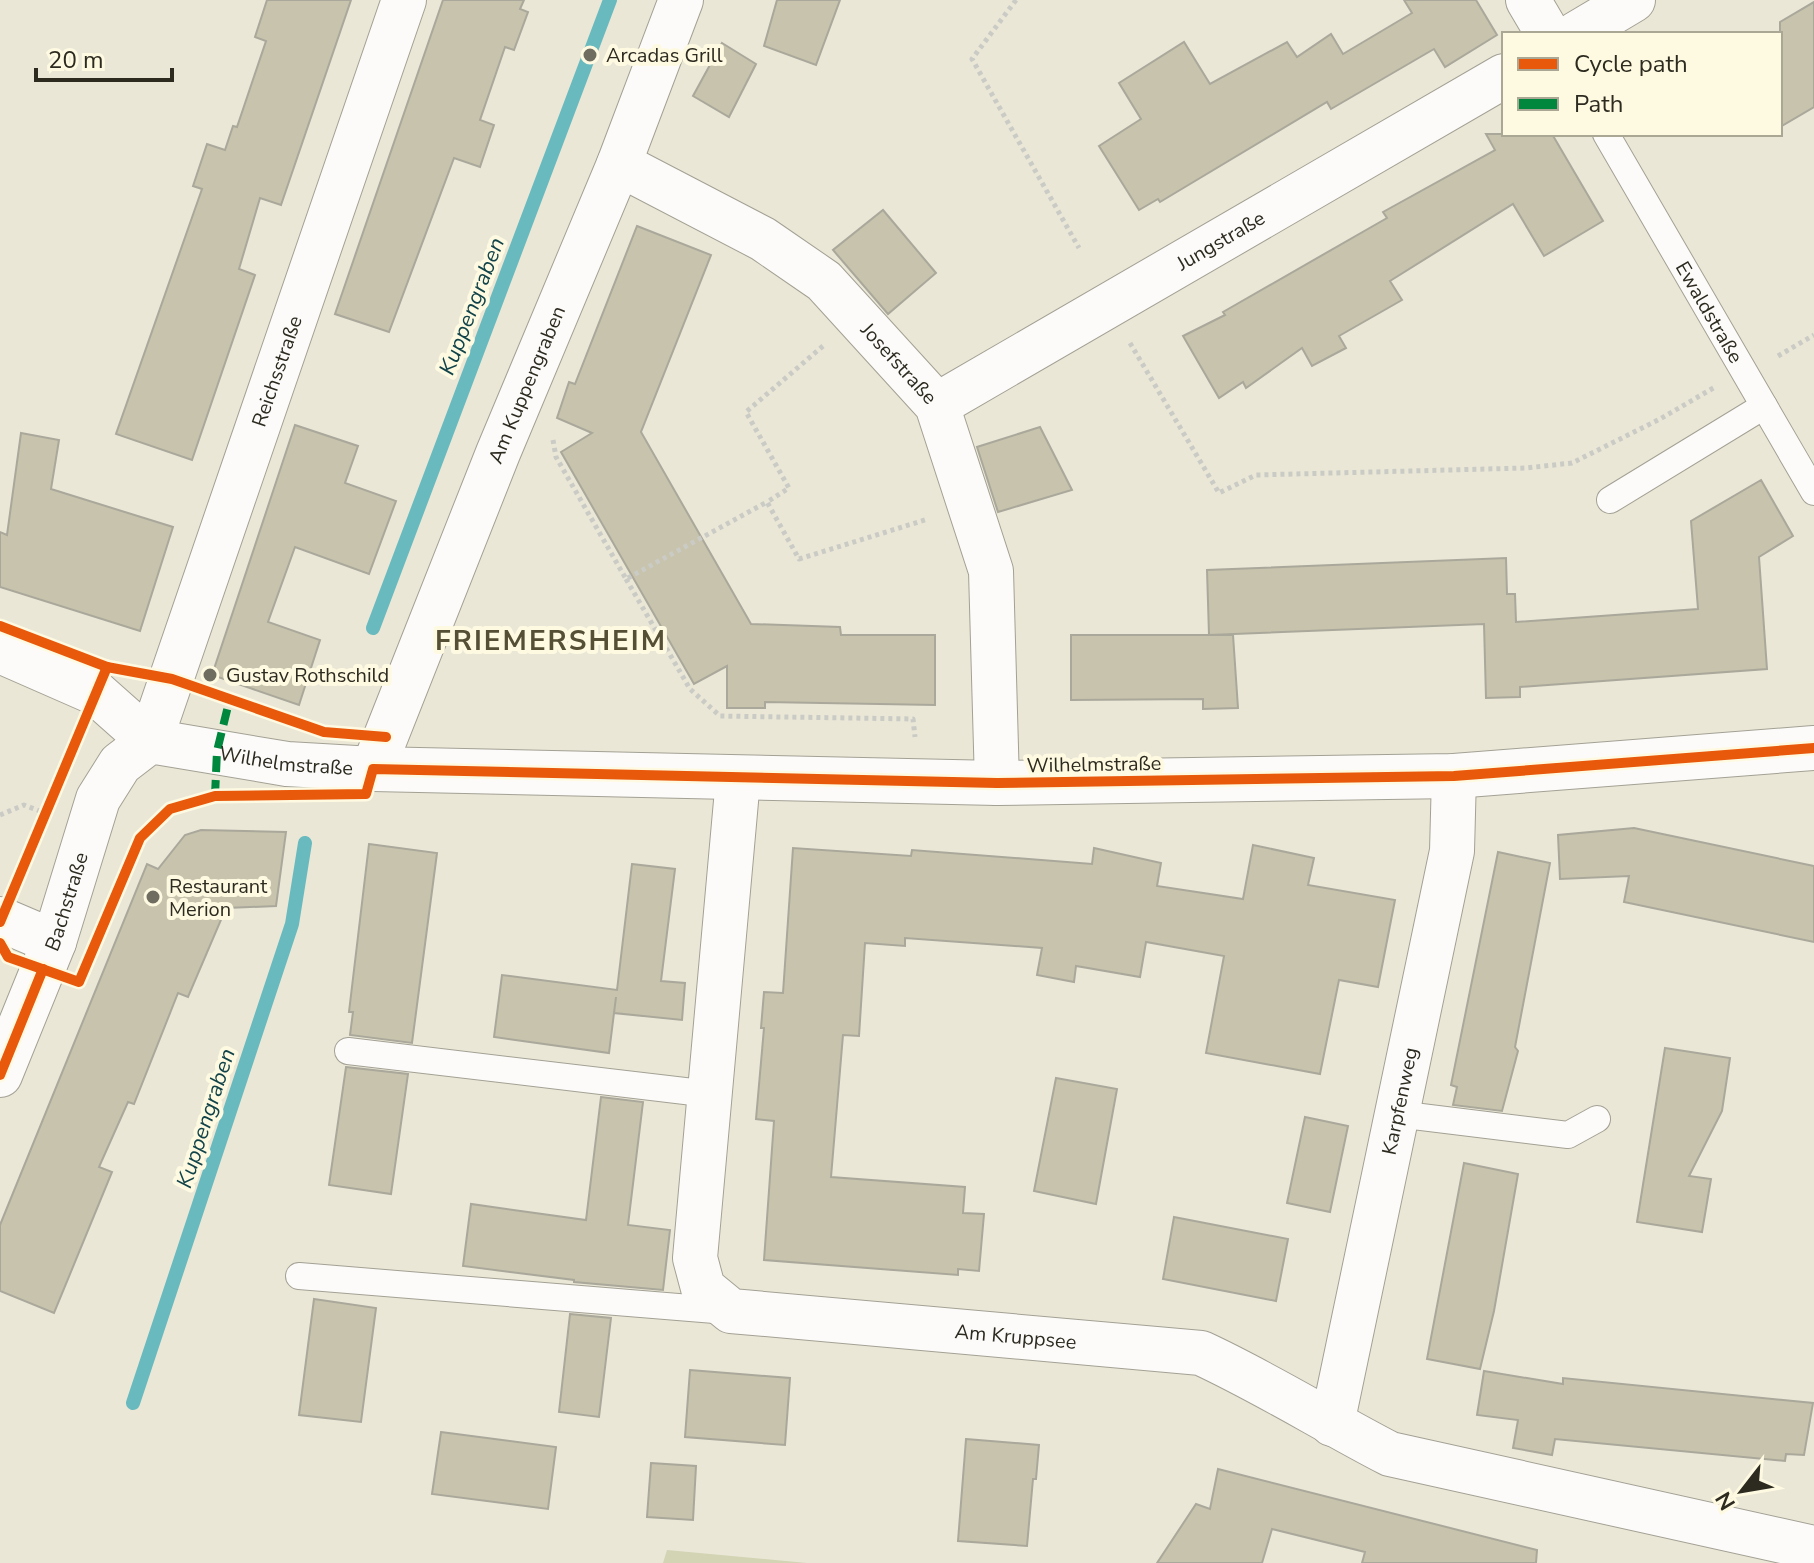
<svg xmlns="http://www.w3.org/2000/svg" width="1814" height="1563" font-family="'Nunito Sans',sans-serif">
	<rect width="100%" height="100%" fill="#eae7d7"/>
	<polygon fill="#d2d4b4" points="667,1550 807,1563 663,1563"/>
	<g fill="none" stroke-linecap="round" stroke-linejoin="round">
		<g stroke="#69babe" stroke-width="14">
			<polyline points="373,628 610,0"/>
			<polyline points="133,1403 292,924 305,843"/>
		</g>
	</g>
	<g fill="#c7c3ac" stroke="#aaa89b" stroke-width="2">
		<polygon points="267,0 351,0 281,205 260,198 239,269 255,275 192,460 116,434 202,189 193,186 207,144 225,150 233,126 237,127 266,41 255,37"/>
		<polygon points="443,0 524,0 520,9 528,12 514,50 505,47 480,120 494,125 480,167 454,158 389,332 335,314"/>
		<polygon points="777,0 840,0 816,65 764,46"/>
		<polygon points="1404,0 1476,0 1497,35 1445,67 1434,49 1331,109 1327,102 1160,202 1158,199 1139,210 1099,146 1141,119 1119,83 1184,42 1210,84 1287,42 1297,57 1331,34 1343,54 1412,13"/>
		<polygon points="1814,2 1814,107 1780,127 1780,22"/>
		<polygon points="722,43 756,64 729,117 693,96"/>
		<polygon points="1486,134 1552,134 1603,221 1544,256 1513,204 1390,281 1402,300 1339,336 1346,348 1312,366 1302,348 1246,388 1243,382 1219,398 1183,336 1225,315 1223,312 1387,218 1383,212 1495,150"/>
		<polygon points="883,210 936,273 888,314 833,250"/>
		<polygon points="637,226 711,255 641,432 751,624 840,627 841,635 935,635 935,705 765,702 765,708 727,708 727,666 694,684 561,452 592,433 557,418 569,382 575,384"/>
		<polygon points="295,425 358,446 345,483 396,501 369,574 295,547 268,622 320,640 299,705 212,675"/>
		<polygon points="1040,427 1072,490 998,512 977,447"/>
		<polygon points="21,433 59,440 51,489 173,527 140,631 0,587 0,532 7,535"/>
		<polygon points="1761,480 1793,536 1759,557 1767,669 1520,687 1520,697 1486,698 1484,624 1209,635 1207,570 1506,558 1507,594 1515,594 1516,622 1698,609 1691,521"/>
		<polygon points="1071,635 1233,635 1238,708 1203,709 1203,699 1071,700"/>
		<polygon points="1634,828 1814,866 1814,942 1624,902 1629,876 1560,879 1558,835"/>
		<polygon points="201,830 286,832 276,906 226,908 188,997 178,993 134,1104 128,1102 99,1167 112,1172 54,1313 0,1291 0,1225 147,864 158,869 185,835"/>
		<polygon points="369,844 437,853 412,1043 350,1035 353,1012 349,1012"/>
		<polygon points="1253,845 1314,858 1308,885 1395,900 1378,987 1339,980 1320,1074 1206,1053 1224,956 1146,942 1140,977 1076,966 1074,982 1037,975 1042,948 905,938 905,946 865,943 859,1036 843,1035 831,1177 965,1187 963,1213 984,1214 979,1271 958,1269 958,1275 764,1260 774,1121 756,1119 764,1028 761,1028 764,992 783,993 793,848 911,856 912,850 1092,864 1094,848 1161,863 1157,886 1243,899"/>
		<polygon points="1498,852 1550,863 1515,1047 1518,1051 1502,1111 1453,1105 1457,1087 1451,1085"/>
		<polygon points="632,864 675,869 661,981 685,983 682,1020 614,1013 616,997 609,1053 494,1037 502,975 617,990"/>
		<polygon points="1665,1048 1730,1058 1722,1111 1689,1176 1711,1179 1702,1232 1637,1222"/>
		<polygon points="346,1067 408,1074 391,1194 329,1185"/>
		<polygon points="1056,1078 1117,1089 1096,1204 1034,1191"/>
		<polygon points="601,1097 643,1102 628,1225 670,1230 663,1290 574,1282 574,1280 463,1266 471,1204 586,1220"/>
		<polygon points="1305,1117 1348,1126 1330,1212 1287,1203"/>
		<polygon points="1464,1163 1518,1174 1494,1311 1480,1369 1427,1359"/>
		<polygon points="1174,1217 1288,1239 1276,1301 1163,1279"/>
		<polygon points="314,1299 376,1308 361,1422 299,1415"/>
		<polygon points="570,1314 611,1318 599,1417 559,1412"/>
		<polygon points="690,1370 790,1378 785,1445 685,1437"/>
		<polygon points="1484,1371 1563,1384 1563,1378 1813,1403 1804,1455 1786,1454 1785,1461 1555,1439 1552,1455 1513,1448 1518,1420 1477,1415"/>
		<polygon points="441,1432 556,1447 548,1509 432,1494"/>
		<polygon points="966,1439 1039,1445 1036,1479 1033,1479 1027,1546 958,1541"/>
		<polygon points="651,1463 696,1466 693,1520 647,1517"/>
		<polygon points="1218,1469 1537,1550 1536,1563 1362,1563 1365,1552 1272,1529 1262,1563 1157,1563 1196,1504 1210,1509"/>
	</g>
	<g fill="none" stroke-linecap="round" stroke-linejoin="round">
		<g stroke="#a3a194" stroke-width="28">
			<g id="lane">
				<path id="s1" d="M1606 134 1814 492"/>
				<polyline points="1610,500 1764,406"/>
				<polyline points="348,1051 710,1094"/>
				<polyline points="1397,1114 1568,1135 1597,1119"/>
				<polyline points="299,1276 727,1311"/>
			</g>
		</g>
		<g stroke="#a3a194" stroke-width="46">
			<g id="street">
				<polyline points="1528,0 1548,34"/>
				<polyline points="1576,34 1633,0"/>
				<path id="s2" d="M619 164 763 239 824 281 937 405 991 571 997 783"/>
				<path id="s3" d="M937 405 1504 76"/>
				<path id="s4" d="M0 651 96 693 150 741 404 0"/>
				<path id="s5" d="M373 769 498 453 619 164 681 0"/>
				<path id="s6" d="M738 779 695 1258 703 1288 731 1311 1201 1353C1266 1383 1326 1421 1390 1454L1814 1548"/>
				<polyline points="0,919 54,942"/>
				<path id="s7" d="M1332 1424 1452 851 1454 776"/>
			</g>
		</g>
		<g stroke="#a3a194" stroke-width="46">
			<g id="secondary">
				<path id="s8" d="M0 1075 54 942 98 799 120 764 150 741 287 764 373 769 997 783 1454 776 1814 748"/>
			</g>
		</g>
		<g stroke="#cbcbc6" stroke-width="5" stroke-dasharray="4 4" stroke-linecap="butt">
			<polyline points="1016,0 972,59 1079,248"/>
			<polyline points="1130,343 1219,493 1256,475 1526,468 1572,463 1660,419 1715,387"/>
			<polyline points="823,346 746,412 789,488 767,502 799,559 928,519"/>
			<polyline points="1778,356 1814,335"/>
			<polyline points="553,440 556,457 626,579 767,502"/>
			<polyline points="626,579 690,689 720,716 913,719 915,737"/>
			<polyline points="0,815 24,805 45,813"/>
		</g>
		<use href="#lane" stroke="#fcfbf9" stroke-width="26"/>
		<use href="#street" stroke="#fcfbf9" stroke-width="44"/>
		<use href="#secondary" stroke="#fcfbf9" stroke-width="44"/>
		<polyline stroke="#00873e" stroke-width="8" stroke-dasharray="16 8" stroke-linecap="butt" points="215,796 217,751 230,698"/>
		<g stroke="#fefae2" stroke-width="15">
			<g id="cycleway">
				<polyline points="0,626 107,667"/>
				<polyline points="0,922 107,667 172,679 324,732 386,737"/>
				<polyline points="0,943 8,957 79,982 140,838 170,809 215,796 366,794 373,769 997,783 1454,776 1814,748"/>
				<polyline points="0,1075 43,969"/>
			</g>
		</g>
		<use href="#cycleway" stroke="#e8590c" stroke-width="10"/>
	</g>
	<g fill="#6f6d60" stroke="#fefae2" stroke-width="3">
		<circle cx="590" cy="55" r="8"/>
		<circle cx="210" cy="675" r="8"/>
		<circle cx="153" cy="897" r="8"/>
	</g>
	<g text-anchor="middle" stroke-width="8" stroke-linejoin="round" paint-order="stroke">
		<g font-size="20" fill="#2d2b20" stroke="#fefae2" text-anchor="start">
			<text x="606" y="62">Arcadas Grill</text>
			<text x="226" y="682">Gustav Rothschild</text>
			<text x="169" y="893">Restaurant<tspan x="169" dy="23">Merion</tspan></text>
		</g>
		<g font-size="20" fill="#2d2b20" stroke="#fefae2">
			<text dy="7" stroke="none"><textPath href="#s3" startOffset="328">Jungstraße</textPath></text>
			<text dy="7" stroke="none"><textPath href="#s1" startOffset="206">Ewaldstraße</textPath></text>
			<text dy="7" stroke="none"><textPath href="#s2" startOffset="348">Josefstraße</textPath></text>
			<text dy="7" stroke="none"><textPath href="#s4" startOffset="568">Reichsstraße</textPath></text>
			<text dy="7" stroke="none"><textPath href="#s5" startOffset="414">Am Kuppengraben</textPath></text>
			<text dy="7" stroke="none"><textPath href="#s8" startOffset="510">Wilhelmstraße</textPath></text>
			<text transform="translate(1094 764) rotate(-1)" y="7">Wilhelmstraße</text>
			<text dy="7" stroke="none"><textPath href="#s8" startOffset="186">Bachstraße</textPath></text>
			<text dy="7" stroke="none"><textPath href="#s7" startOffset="330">Karpfenweg</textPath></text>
			<text dy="7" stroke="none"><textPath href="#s6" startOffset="834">Am Kruppsee</textPath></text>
		</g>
		<g font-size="22" font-style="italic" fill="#114349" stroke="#fefae2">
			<text transform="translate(471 306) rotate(-69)" y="8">Kuppengraben</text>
			<text transform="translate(205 1118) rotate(-72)" y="8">Kuppengraben</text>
		</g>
		<g font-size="28" font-weight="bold" letter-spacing="2" fill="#544f35" stroke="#fefae2">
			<text x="551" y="650">FRIEMERSHEIM</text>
		</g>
	</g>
	<rect x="1502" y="32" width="280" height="104" fill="#fefae2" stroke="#aaa794" stroke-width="2"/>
	<rect x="1518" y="58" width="40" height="12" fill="#e8590c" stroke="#aaa794" stroke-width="2"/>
	<text x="1574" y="72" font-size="24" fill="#2d2b20">Cycle path</text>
	<rect x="1518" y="98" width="40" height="12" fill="#00873e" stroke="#aaa794" stroke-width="2"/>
	<text x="1574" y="112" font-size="24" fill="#2d2b20">Path</text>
	<g transform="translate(1742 1491) rotate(239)" stroke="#fefae2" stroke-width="6" paint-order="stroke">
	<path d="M0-6L14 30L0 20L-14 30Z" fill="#2d2b20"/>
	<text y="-12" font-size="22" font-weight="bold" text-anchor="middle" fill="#2d2b20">N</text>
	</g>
	<path d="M36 68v12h136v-12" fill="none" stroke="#2d2b20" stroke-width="4"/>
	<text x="48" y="68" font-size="24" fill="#2d2b20" stroke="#fefae2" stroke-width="6" paint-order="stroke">20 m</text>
</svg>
